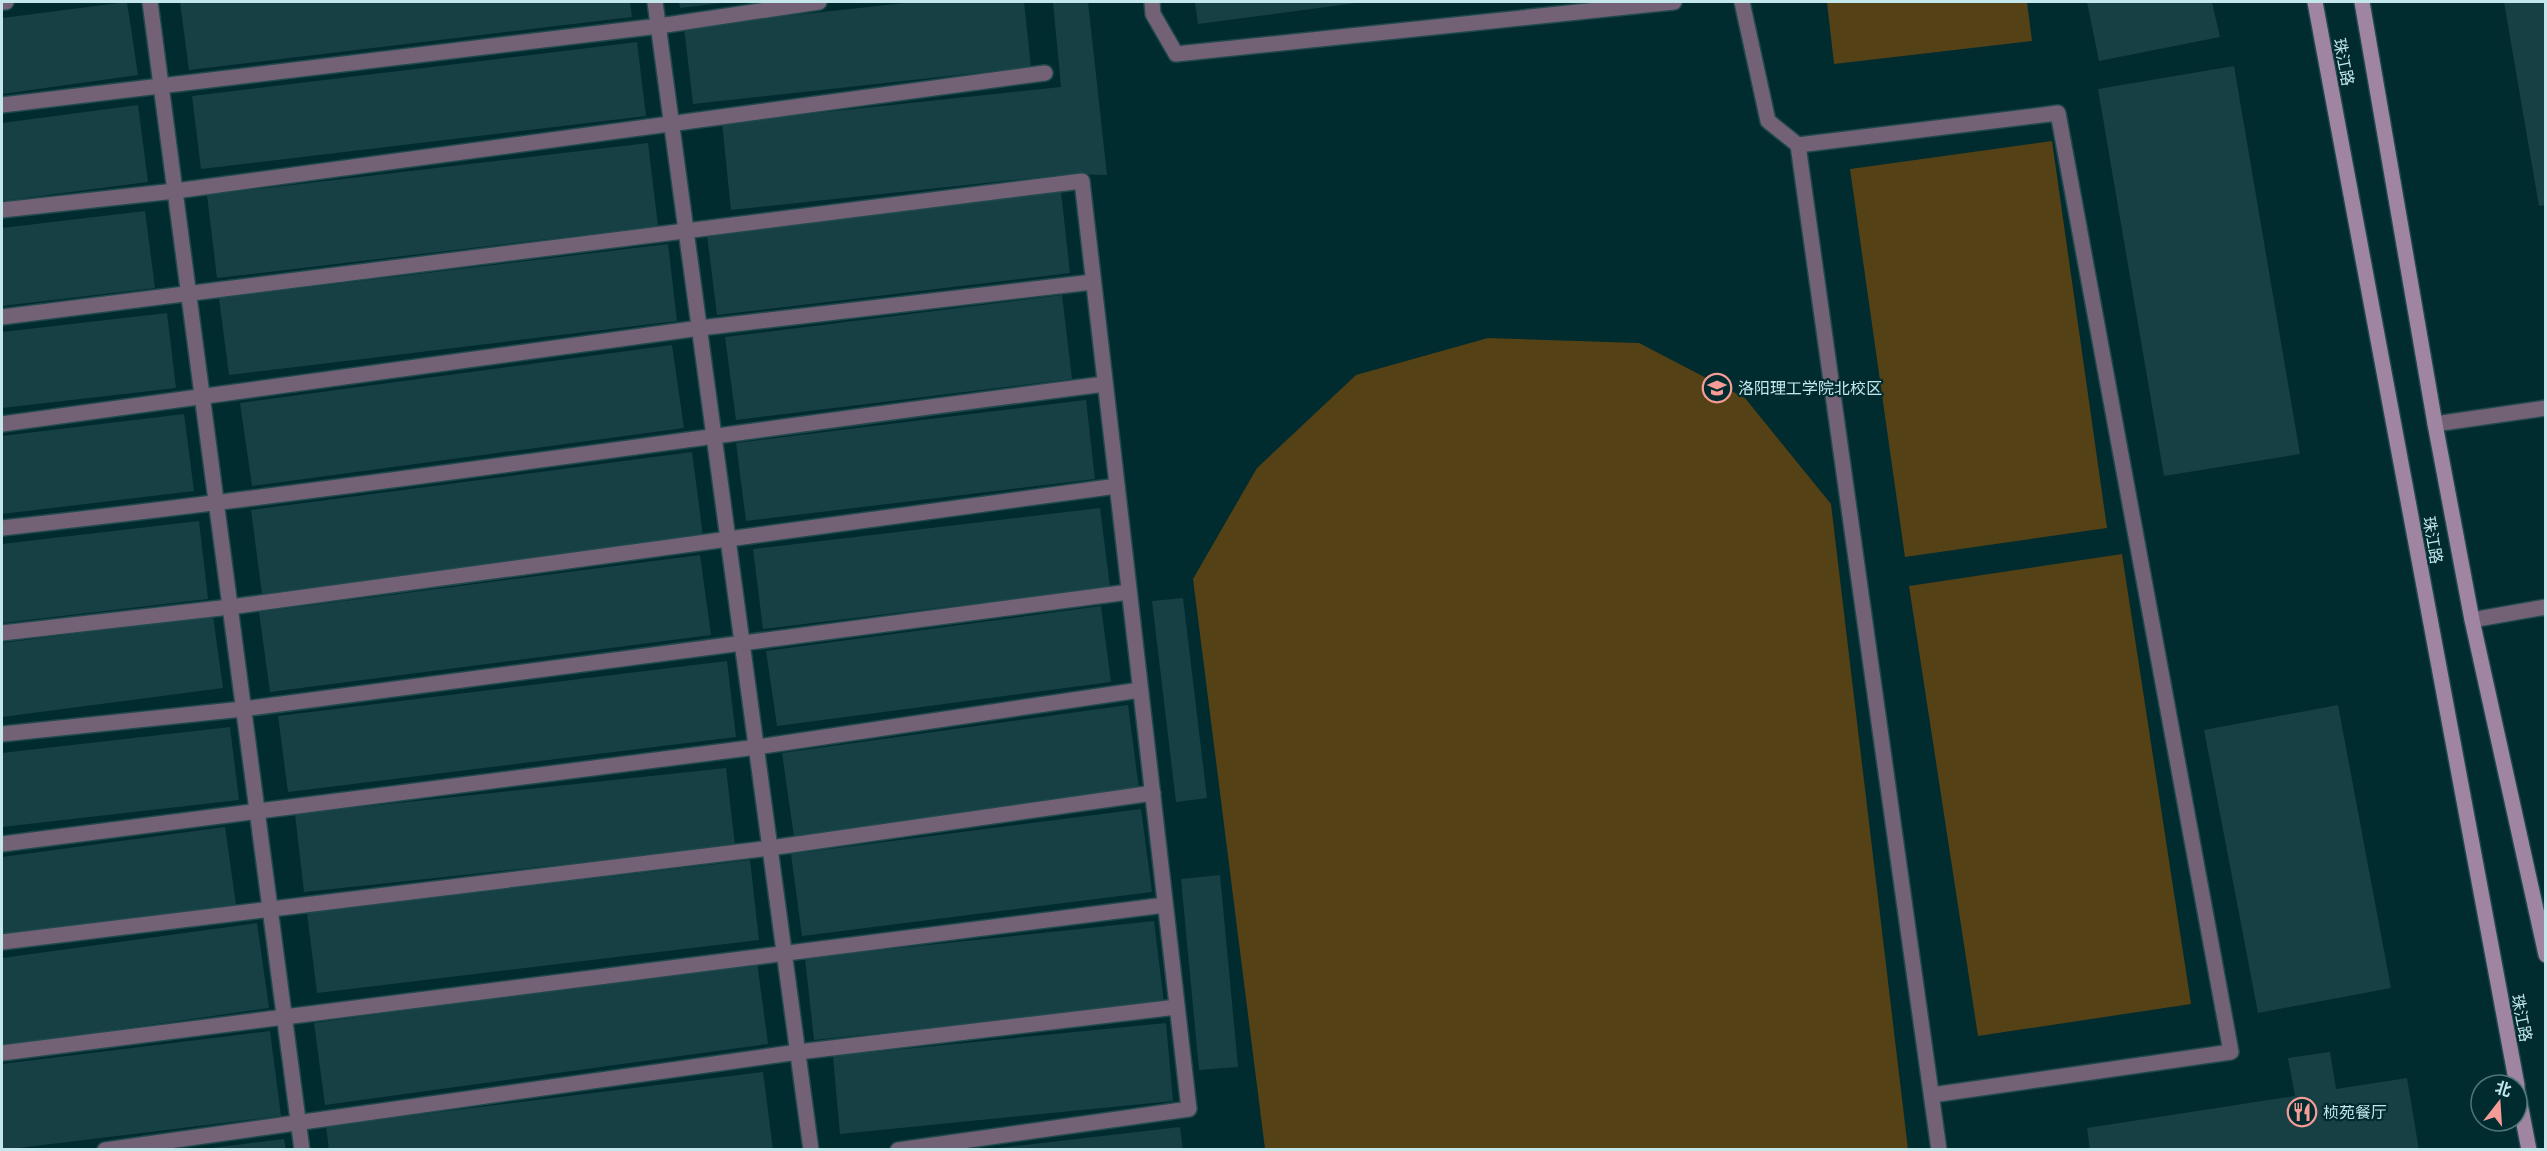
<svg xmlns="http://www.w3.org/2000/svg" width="2547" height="1151" font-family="'Roboto Serif','Noto Sans SC',serif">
	<rect width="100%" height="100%" fill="#002b2f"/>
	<g fill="#544115">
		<polygon points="1827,2 2027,2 2032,41 1834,64"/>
		<polygon points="2052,141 2107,528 1905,557 1850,169"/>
		<polygon points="1488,338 1639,343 1745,398 1831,504 1908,1149 1265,1149 1193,579 1257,468 1356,375"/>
		<polygon points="2122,554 2191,1004 1978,1036 1909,586"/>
	</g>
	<g fill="#164044">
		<polygon points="127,2 138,75 2,94 2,18"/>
		<polygon points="180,2 630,2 632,17 189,70"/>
		<polygon points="679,2 721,2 721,3 680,8"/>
		<polygon points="915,2 1024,2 1031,67 693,104 684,27"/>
		<polygon points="1053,2 1088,2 1107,175 1070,174 731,210 722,123 1061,87"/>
		<polygon points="1195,2 1355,2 1356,3 1198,24"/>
		<polygon points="2087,2 2212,2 2220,37 2099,61"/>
		<polygon points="2504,2 2546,2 2546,205 2539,206"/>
		<polygon points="637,42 646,116 201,169 192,96"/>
		<polygon points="2234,66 2300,454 2164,476 2098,89"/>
		<polygon points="138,105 148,182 2,201 2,123"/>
		<polygon points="648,143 658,226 217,278 207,195"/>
		<polygon points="1061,192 1070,273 717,315 707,235"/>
		<polygon points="145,211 155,288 2,306 2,228"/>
		<polygon points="668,244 677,321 229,375 219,298"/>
		<polygon points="1062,295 1072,379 736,420 725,337"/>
		<polygon points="167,313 176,388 2,408 2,332"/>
		<polygon points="672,345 684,428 252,486 240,403"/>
		<polygon points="1086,400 1095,479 746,521 736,443"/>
		<polygon points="184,414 194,491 2,514 2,436"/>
		<polygon points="692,452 703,536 262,594 251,510"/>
		<polygon points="1100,508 1110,587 763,629 753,549"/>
		<polygon points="199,521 208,599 2,623 2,544"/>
		<polygon points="700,555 711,635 270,692 259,612"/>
		<polygon points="1183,598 1207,798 1176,802 1152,601"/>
		<polygon points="1101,606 1111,682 777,726 766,651"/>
		<polygon points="213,616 223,688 2,717 2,643"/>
		<polygon points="727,661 736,737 288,792 278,716"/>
		<polygon points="1128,705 1139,789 794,837 782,753"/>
		<polygon points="2338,705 2391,988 2258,1013 2204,730"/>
		<polygon points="230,727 239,800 2,827 2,753"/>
		<polygon points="726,768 735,846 304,892 295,814"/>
		<polygon points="1141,809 1152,892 802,936 791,854"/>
		<polygon points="225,827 236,905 2,937 2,857"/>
		<polygon points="750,860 759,940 317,993 307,913"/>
		<polygon points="1220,875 1238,1067 1199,1070 1181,879"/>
		<polygon points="1154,921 1164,1003 814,1040 805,958"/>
		<polygon points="257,923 269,1008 2,1046 2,958"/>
		<polygon points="757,962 768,1044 325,1105 314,1023"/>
		<polygon points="1166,1023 1173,1101 840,1134 833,1056"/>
		<polygon points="270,1031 281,1116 2,1150 2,1064"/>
		<polygon points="2330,1052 2336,1089 2407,1078 2419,1150 2090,1150 2087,1128 2295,1096 2288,1058"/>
		<polygon points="763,1072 773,1150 329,1150 326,1126"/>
		<polygon points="1180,1127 1183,1150 998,1150 998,1148"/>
		<polygon points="284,1139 286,1150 211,1150 211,1148"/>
	</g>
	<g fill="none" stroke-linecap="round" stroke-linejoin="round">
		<g stroke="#1f494d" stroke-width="18">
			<g id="lane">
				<polyline points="2,2 6,2"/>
				<polyline points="1152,2 1153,14 1176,54 1674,2"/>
				<polyline points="1742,2 1768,121 1798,145 1939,1150"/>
				<polyline points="2,105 659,26 819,2"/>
				<polyline points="1798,145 2058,113 2231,1052 1932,1095"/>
				<polyline points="2,210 175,191 1045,73"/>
				<polyline points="2,317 1082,181 1189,1109 898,1150"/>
				<polyline points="2,424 700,328 1093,282"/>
				<path d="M2 528C370 487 737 431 1105 384"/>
				<polyline points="2472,620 2546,607"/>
				<polyline points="2,633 230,607 1117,486"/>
				<polyline points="2,734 243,709 1129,592"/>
				<polyline points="2,844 757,747 1140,690"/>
				<polyline points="2,942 770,848 1153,793"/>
				<polyline points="2,1053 1165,905"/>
				<polyline points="105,1150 798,1052 1177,1007"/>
			</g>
		</g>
		<g stroke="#1f494d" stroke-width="18">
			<g id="street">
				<polyline points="150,2 302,1150"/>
				<polyline points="655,2 811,1150"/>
				<polyline points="2435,424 2546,408"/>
			</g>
		</g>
		<g stroke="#1f494d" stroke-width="18">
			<g id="secondary">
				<polyline points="2315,2 2517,1085"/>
				<polyline points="2362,2 2435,424 2472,620 2546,955"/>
				<polyline points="2517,1088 2529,1150"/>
			</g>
		</g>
		<use href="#lane" stroke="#736275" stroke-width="15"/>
		<use href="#street" stroke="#736275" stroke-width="15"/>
		<use href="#secondary" stroke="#a085a2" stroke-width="15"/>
	</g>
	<defs>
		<g id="university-ring" transform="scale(1.5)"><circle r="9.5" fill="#002b2f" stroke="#f59c96" stroke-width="1.5"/><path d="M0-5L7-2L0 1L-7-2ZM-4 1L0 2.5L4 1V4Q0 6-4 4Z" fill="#f59c96"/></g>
		<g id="restaurant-ring" transform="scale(1.5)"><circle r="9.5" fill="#002b2f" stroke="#f59c96" stroke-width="1.5"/><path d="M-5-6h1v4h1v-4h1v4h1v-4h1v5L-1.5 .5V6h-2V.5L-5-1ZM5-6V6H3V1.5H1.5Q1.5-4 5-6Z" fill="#f59c96"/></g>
	</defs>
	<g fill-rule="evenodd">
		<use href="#university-ring" x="1717" y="388"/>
		<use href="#restaurant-ring" x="2302" y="1112"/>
	</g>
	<g text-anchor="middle" stroke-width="4.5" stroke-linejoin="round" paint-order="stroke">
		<g font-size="16" fill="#c3e7eb" stroke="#002b2f">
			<text transform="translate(2344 62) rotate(79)" y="6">珠江路</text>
			<text transform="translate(2433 540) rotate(80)" y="6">珠江路</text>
			<text transform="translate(2522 1018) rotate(79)" y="6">珠江路</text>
		</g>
		<g font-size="16" fill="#c3e7eb" stroke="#002b2f" text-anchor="start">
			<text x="1738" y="394">洛阳理工学院北校区</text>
			<text x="2323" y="1118">桢苑餐厅</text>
		</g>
	</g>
	<rect width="2547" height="1151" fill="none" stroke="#c3e7eb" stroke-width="6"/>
	<g transform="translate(2499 1103) rotate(17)"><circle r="28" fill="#002b2f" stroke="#4e767a" stroke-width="1.5"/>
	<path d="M0-4.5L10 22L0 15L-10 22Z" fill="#f59c96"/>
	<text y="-9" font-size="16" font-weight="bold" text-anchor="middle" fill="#c3e7eb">北</text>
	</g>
</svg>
